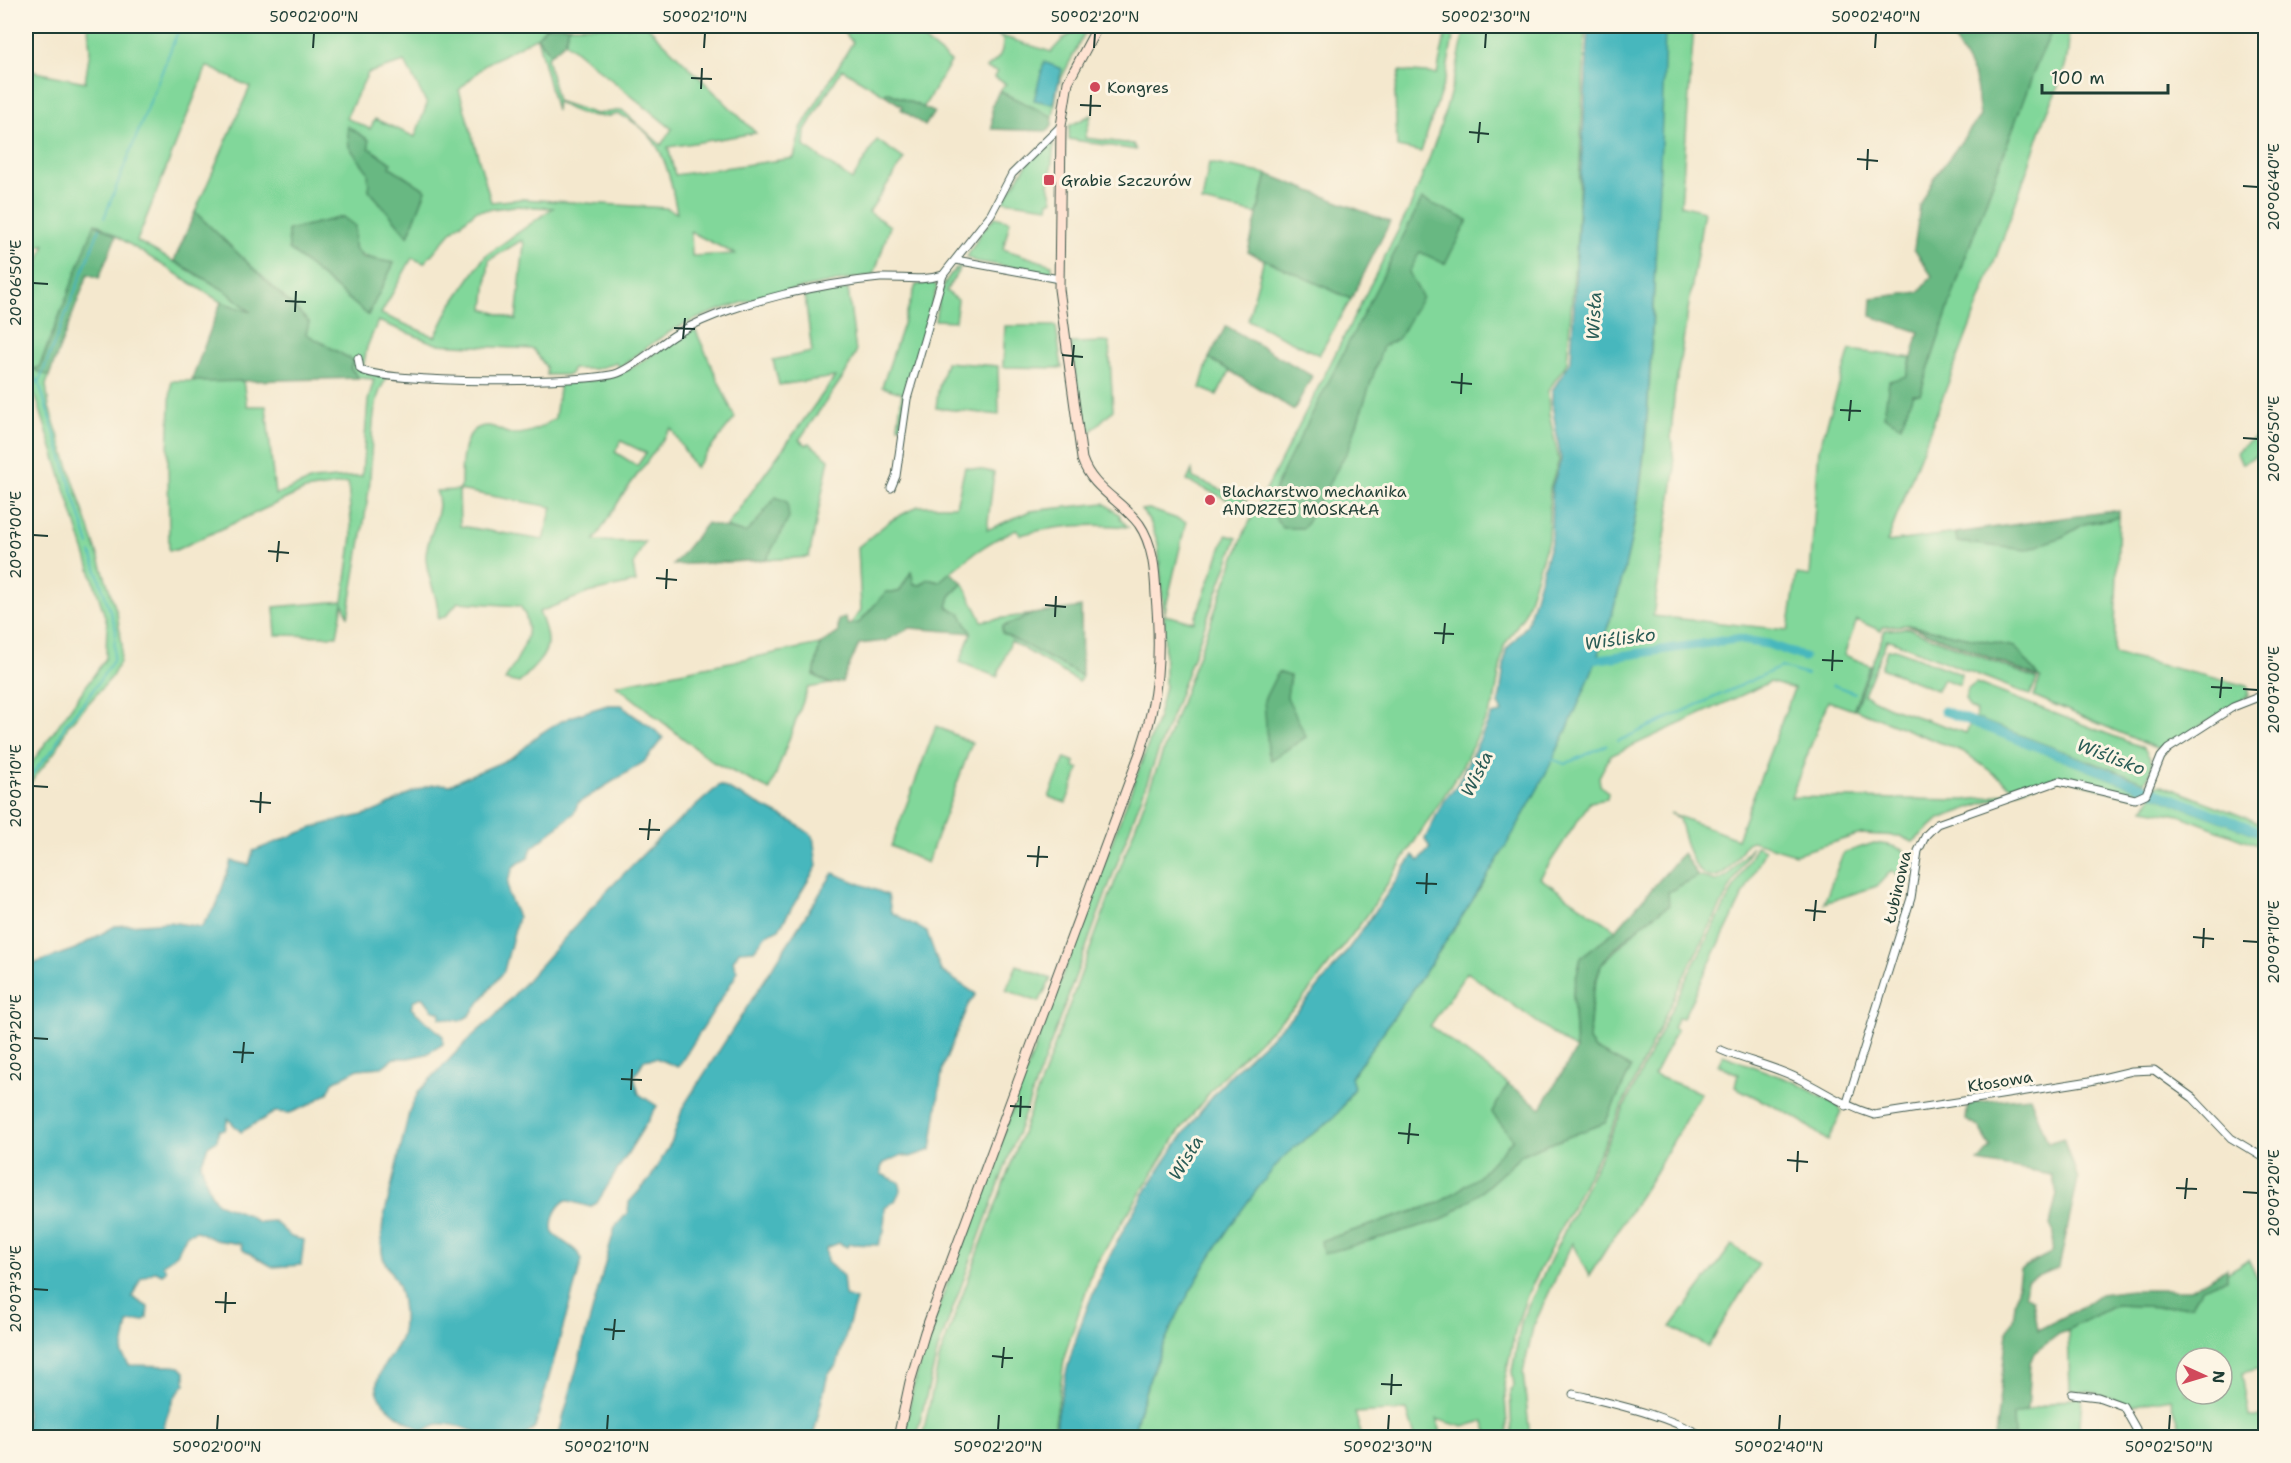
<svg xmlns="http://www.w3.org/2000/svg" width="2291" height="1463" font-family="'Shantell Sans',sans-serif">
	<rect width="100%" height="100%" fill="#fcf5e5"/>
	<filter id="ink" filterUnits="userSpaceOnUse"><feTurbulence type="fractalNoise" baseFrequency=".0167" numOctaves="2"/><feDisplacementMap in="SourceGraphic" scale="12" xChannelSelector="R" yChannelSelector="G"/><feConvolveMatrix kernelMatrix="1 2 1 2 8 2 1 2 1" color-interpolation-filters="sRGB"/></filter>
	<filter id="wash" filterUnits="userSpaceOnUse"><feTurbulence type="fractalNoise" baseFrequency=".008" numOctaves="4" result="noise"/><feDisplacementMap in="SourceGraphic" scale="24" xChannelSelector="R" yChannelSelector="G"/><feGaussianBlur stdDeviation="1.35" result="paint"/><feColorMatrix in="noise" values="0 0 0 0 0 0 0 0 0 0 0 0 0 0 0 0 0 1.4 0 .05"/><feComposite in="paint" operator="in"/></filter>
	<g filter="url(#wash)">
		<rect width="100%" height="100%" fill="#f4e8ce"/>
		<g fill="#81d79a" stroke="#508a67" stroke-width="1.5" fill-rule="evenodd">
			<path d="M88 26H547L537 37 551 54 547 57 557 101 596 114 622 110 661 145 672 129 565 42 569 26H647L756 133 668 147 675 175 794 158 801 128 853 42 837 26H907L951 62 923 108 887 92 885 95 842 69 805 130 804 146 852 180 877 140 904 159 869 212 890 226 874 275C805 287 736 298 673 330 655 340 637 355 620 367L616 363 596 369H573L569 375H547L546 367 533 349 436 344 378 321 367 347 363 367 385 373 386 380C368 402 373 460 369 489 363 532 355 574 348 617L343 603 337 636 276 635 274 607 343 601 352 536 348 483 305 490 176 550H169L168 453 171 381H243L247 406H266L275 495 312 480 362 476 368 401 374 379 359 378 350 367 354 361 306 334 309 322 195 212 250 87 207 66 137 241 224 290 252 313 221 302 96 223 39 367 33 369 49 376 46 385 49 407 117 613 122 645 120 662 111 678 68 726 57 749 26 788V771L106 658 107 623 37 400 26 379V298L45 244 26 251V70L85 82 90 51ZM537 37 556 111 557 101C573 114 599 120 618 114 663 132 669 171 677 213L666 208 522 199 491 202 459 90 486 64ZM405 62 427 104 415 137 375 119 370 129 346 118 368 73ZM369 148 391 163 390 167 426 190 408 236 369 190ZM515 206 553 208 485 256 450 307 435 337 381 314 412 258 424 263 453 230 476 211ZM343 217C356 255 354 256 394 263L368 315 289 249 288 230ZM691 232 735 254 692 256ZM522 240 524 244 516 320 484 309 489 260Z"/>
			<path d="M1084 26H1088L1058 85 1053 117 999 91 1006 84 994 77 997 72 986 68C998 60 1003 55 1003 40L998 35 1051 52 1063 39Z"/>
			<polygon points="1447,26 1455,26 1446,76 1421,152 1397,147 1395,92 1400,71 1437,74"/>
			<path d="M1465 26H1584L1585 35 1577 236 1567 363 1548 391 1549 414 1559 460 1550 488 1548 540 1525 613 1504 646 1494 703 1460 771 1368 914 1302 1000 1222 1077 1178 1133 1094 1267 1065 1354 1053 1437 922 1438 940 1356 1230 570 1245 531 1410 207C1435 148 1455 89 1465 26Z"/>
			<path d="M1664 26H1694L1681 205 1704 211 1674 397 1671 436 1675 471 1653 616 1788 630 1797 574 1810 576 1819 449 1850 350 1911 358 1907 376 1913 394H1920L1964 261 2036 65 2054 26H2067C2075 61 2052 96 2041 129 1995 268 1939 405 1887 542L1956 533 1957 542 1980 544 2062 537 2084 524 2119 517 2114 654 2248 686V696L2167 747 2158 749 2034 696 2040 678 1908 625 1883 627 1881 631 1857 620 1844 655 1870 665 1853 710 1828 701 1791 797 1964 800 1991 797 2015 789 1964 752 1855 709 1885 630 1908 628 2037 679 2030 695 1887 639 1864 695 1889 707 1966 733 1970 724 2141 791 2137 796 2120 794 2064 778 2050 779 1939 819 1913 842 1900 836 1861 834 1795 854 1752 841 1747 843C1740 852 1733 867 1723 873 1694 892 1684 835 1679 819L1670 813 1737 839 1794 689 1770 682 1610 756 1599 777 1600 785 1608 793 1607 799 1590 802 1540 878 1616 930 1581 957 1573 992 1576 1050 1467 972 1430 1026 1508 1084 1492 1113 1514 1138 1478 1177 1439 1203 1321 1241 1481 1192 1523 1154 1605 1123 1631 1068 1595 1049 1589 1041 1592 997 1601 965 1651 915 1668 906V892L1698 876 1716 881 1727 876 1752 846 1683 978 1606 1140 1528 1293 1516 1327 1504 1384 1508 1437H1489L1483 1421 1463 1427 1437 1419 1442 1437H1415L1407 1410 1355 1413 1362 1437 1133 1438C1152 1342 1217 1236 1279 1161 1295 1143 1319 1132 1336 1115 1343 1107 1348 1097 1354 1088L1351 1077C1461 925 1580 752 1625 567 1646 484 1649 398 1653 314 1657 218 1661 122 1664 26Z"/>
			<polygon points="1091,115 1085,138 1133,144 1136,150 1069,139 1069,126"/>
			<polygon points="1048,143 1054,146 1049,185 1053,200 1049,202 1048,207 1003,201 1031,158"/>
			<polygon points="1209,163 1267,174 1257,214 1202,202"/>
			<polygon points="995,217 1010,221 1003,249 1052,265 1052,274 974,261 967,257 982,231"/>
			<polygon points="1264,259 1351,299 1319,355 1248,320"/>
			<path d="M962 265 946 291 958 300 955 321 935 320C938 300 942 276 962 265Z"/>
			<polygon points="933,282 937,287 908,383 901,426 898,426 902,393 882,387 916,285"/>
			<polygon points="848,289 856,352 845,374 799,440 807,445 809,443 829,459 809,557 766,560 788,518 765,510 761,520 745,533 726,527 835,377 779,385 773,360 812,352 805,296"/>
			<polygon points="1005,326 1056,326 1062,368 1003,367"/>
			<path d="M691 329 696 331 735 418 695 468 671 428 622 496 594 541 645 542 633 565 636 582 588 593 539 612C556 651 545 655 519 683L505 680C518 657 539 631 520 606L458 602 446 616 438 619C440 597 425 577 426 555 427 534 446 511 436 491L458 490 461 487C461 468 460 424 489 426 497 427 504 433 511 434 527 435 543 427 555 418L560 382C630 383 635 362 691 329ZM621 441 646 453 637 466 615 452ZM459 490 552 507 543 540 460 526Z"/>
			<polygon points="1109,342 1113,410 1084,438 1071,343"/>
			<polygon points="1209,358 1230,371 1217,395 1200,388"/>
			<polygon points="946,362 998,366 999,415 936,408 938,391"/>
			<polygon points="2265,428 2265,450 2242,464 2237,452"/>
			<path d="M965 467 994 472 987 530 1030 511 1104 503 1120 515V518L1128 527C1091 523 1057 525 1020 535L1017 530C988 540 962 562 939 582L928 579 920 585 914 584 911 572 899 592H886L859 623 850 625 861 610 858 547 890 521 918 506H956Z"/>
			<polygon points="1192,470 1193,478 1247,500 1242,506 1187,481"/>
			<polygon points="1149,509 1186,522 1164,615 1194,622 1226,535 1237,538 938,1349 916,1437 903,1438 914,1383 937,1311 1157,721 1165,686 1164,615 1158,543 1150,521 1141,510"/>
			<polygon points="963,583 982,621 1033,614 1002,627 1082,676 1079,682 1011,641 997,677 960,662 971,633 960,613 947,607 950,596"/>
			<polygon points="820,644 814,675 830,684 808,688 770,790 713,762 616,685"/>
			<polygon points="1895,649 1961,674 1960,685 1943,679 1937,690 1881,668 1887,650"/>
			<polygon points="1976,683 2144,748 2152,762 2151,772 2145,782 1975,718 1977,711 1969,707 1965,699 1968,689"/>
			<polygon points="936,726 972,743 927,863 891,846"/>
			<polygon points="1065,758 1075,762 1074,767 1079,769 1066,803 1049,797"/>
			<polygon points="2160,784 2265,825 2265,831 2153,788"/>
			<polygon points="2152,795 2265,838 2265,848 2179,815 2144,809"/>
			<path d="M1874 843C1905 846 1916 852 1909 885L1892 870 1877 886 1824 903 1843 853Z"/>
			<polygon points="1756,846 1765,850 1683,1018 1678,1017 1673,1027 1677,1030 1654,1075 1701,1093 1654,1174 1589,1276 1572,1243 1533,1327 1523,1373 1530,1437 1512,1437 1510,1390 1514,1385 1512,1371 1522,1319 1687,977"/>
			<polygon points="1017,965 1051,979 1039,1002 1006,990"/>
			<polygon points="1723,1055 1797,1083 1838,1106 1842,1111 1828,1141 1795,1117 1735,1087 1738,1074 1718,1065"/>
			<polygon points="1732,1245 1759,1264 1708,1347 1671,1327"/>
			<path d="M2248 1260 2265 1292V1367L2242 1373 2249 1417H2262L2263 1437H2219L2217 1429 2182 1434 2171 1398 2131 1405 2096 1393 2070 1390 2068 1329 2116 1305 2164 1307 2192 1305 2202 1288 2226 1279 2227 1273ZM2186 1358H2222V1394H2186Z"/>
			<polygon points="2082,1397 2079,1437 2014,1437 2013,1415 2070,1398"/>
		</g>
		<g fill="#68b882" stroke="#447a5b" stroke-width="1.5">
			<polygon points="547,26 569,26 565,42 551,54 537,37"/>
			<polygon points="1953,26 2054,26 2036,66 1964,261 1920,394 1913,394 1901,426 1884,416 1889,381 1907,376 1919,332 1871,316 1872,298 1919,292 1932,276 1914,249 1920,206 1935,177 1980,116 1975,77 1952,36"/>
			<polygon points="999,91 1053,117 1052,126 1048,131 992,129 992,106"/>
			<polygon points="887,92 934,112 925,126 901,109 902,106 885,95"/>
			<polygon points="347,126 369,140 369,148 391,163 390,167 426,190 408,236 369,190 368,172 349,147"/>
			<polygon points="1267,174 1390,222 1351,299 1248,252"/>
			<polygon points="1422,199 1468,220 1445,264 1420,252 1409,272 1422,297 1398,339 1383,346 1349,448 1304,528 1282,528 1268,505 1285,467"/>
			<polygon points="195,212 309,322 306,334 354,361 350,368 359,378 205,382 192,379 221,302 251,312 226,291 174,261"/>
			<polygon points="343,217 355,226 354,247 362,257 394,263 368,315 289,249 288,230"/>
			<polygon points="95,223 116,236 99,278 88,274 49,376 32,369 40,367"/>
			<polygon points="1226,326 1312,376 1294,410 1209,358"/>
			<path d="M776 497 787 502 789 518 766 560 673 565 707 523 745 533C760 521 764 511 776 497Z"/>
			<polygon points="2119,510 2119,517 2084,524 2062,537 2027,550 1957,542 1956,533"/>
			<polygon points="911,572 914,584 921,585 928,579 939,582 950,572 963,583 950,596 947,607 960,613 971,633 910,628 885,641 859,644 842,682 830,684 814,675 820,644 838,633 838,620 845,617 848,625 859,623 886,592 899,592"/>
			<polygon points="1081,607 1082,676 1002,633 1002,627 1033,614"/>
			<polygon points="1908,625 2015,647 2040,678"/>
			<polygon points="1278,672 1290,676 1287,697 1306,737 1271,760 1268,751 1264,700"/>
			<path d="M1683 853 1698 876 1668 892 1669 906C1653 914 1606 952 1600 968 1591 991 1590 1016 1589 1041L1595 1049 1631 1068 1605 1123 1523 1154 1481 1192 1442 1220 1323 1254 1321 1241 1439 1203 1478 1177 1513 1139 1492 1113 1508 1084 1541 1108 1576 1050 1573 992 1581 957 1616 930Z"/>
			<polygon points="2030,1097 2048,1143 2064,1138 2078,1179 2059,1267 2027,1281 2025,1294 2033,1300 2038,1330 2079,1309 2100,1294 2131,1290 2190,1290 2227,1268 2227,1279 2202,1288 2192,1305 2164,1307 2116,1305 2059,1334 2034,1353 2030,1363 2027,1410 2013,1415 2014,1437 1995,1437 2007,1332 2013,1319 2020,1269 2051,1253 2054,1233 2050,1225 2057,1194 2052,1175 1978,1162 1991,1147 1979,1127 1966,1120 1968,1103"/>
		</g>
		<g fill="#47b7bd" stroke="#337a78" stroke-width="1.5">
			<path d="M1586 26H1665C1663 118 1658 210 1653 303 1649 391 1646 481 1625 567 1580 753 1462 923 1351 1077L1354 1088C1348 1096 1343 1107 1336 1115 1320 1132 1295 1143 1280 1161 1217 1236 1152 1342 1133 1437H1055C1067 1311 1142 1181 1222 1085 1246 1056 1278 1033 1303 1005 1344 959 1380 906 1413 855L1419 861 1430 848 1425 839 1444 800 1457 785 1492 715 1502 713 1499 705 1506 650 1527 625 1551 542 1552 487 1561 460 1552 405V391L1571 361 1588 39Z"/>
			<polygon points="1044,62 1062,69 1053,104 1034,100"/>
			<path d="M608 705H622C632 718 651 723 663 738L644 762 578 803 574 813 532 848 528 858 514 866 508 881V894L518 917 504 971 469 1016 460 1021 440 1018 441 1013 432 1009 423 997 414 1000 411 1008 443 1036V1044L427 1054 408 1058H394L382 1067 358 1069 333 1082 328 1093 309 1105 290 1113 275 1112 241 1132 228 1119 225 1130H219L217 1140 208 1146 201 1164 210 1192 217 1203 248 1215 258 1222 274 1221 291 1237 304 1240 301 1265 273 1267 243 1250 241 1244 215 1240 197 1231 187 1234 177 1254 163 1264 166 1271 162 1274 156 1271 141 1278 132 1297 148 1307 147 1318 144 1320 128 1323 122 1354 129 1365 173 1366 180 1367 185 1372V1384C169 1400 167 1417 161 1437H26L27 966 75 949 115 926 170 922 201 927 217 904 231 861 249 865 253 851C275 843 296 833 319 826 336 820 355 818 373 812 398 803 421 780 450 785 470 773 493 768 514 756 524 750 532 739 543 732 562 718 585 712 608 705Z"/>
			<path d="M720 785 793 822 813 836 817 866 779 929 766 935 754 950 739 951 733 961 737 971 735 977 678 1067 656 1058 644 1060 634 1077 639 1094 657 1106 597 1203 590 1207 566 1200C555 1207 550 1221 553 1233 562 1243 578 1248 582 1260L535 1427C510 1457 469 1422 440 1424 434 1424 429 1428 423 1431 409 1423 384 1410 378 1393 371 1375 398 1350 401 1336 405 1321 403 1300 398 1286 395 1276 386 1268 383 1257 380 1246 382 1232 383 1221L410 1109 419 1091 469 1039 495 1016 604 894 658 839Z"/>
			<polygon points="833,873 888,895 891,912 927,932 941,971 976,994 968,1005 943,1066 931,1150 910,1157 902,1155 884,1163 881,1168 881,1174 899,1182 901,1189 895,1201 885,1208 884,1232 878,1245 850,1244 847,1247 839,1243 826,1248 827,1262 843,1276 845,1296 856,1300 837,1365 828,1374 813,1437 558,1437 615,1227 628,1212 629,1202 650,1179 672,1141 683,1107"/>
		</g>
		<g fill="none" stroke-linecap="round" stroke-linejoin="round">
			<g stroke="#47b7bd" stroke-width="2">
				<polyline points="104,218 180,26"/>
				<polyline points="26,369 39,383 89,545"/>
				<polyline points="39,382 100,228"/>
				<polyline points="1833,685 1855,693"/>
				<polyline points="1618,741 1781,667 1807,675"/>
				<polyline points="1549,758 1565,764 1607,745"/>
				<polyline points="26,781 55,747 65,725 86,700 113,661 116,629 91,553"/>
			</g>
			<g stroke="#47b7bd" stroke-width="9">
				<polyline points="1586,661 1736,639 1768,644 1804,657"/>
				<polyline points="1944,711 2266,834"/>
			</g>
		</g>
	</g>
	<g filter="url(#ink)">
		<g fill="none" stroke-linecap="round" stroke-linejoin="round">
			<g stroke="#3f574b" stroke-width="9">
				<g id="street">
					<polyline points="956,260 1059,279"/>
					<path d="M358 358 360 369C381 384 590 384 618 373 640 364 657 345 678 333 710 314 750 303 785 294 816 287 849 281 880 278 902 277 921 282 943 275L991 214 1012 174 1061 126"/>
					<polyline points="891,488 896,476 907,399 943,275"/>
					<path d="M1721 1050C1746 1061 1774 1066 1799 1079 1828 1093 1842 1105 1874 1115L2090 1081 2132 1071 2154 1070 2193 1098 2231 1138 2266 1159"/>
					<polyline points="1846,1106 1911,898 1918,851 1926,835 1937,824 2059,781 2135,799 2146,794 2161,757 2168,749 2233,707 2266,694"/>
					<path d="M1573 1394C1618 1405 1666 1415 1707 1438"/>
					<polyline points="2072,1394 2098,1397 2123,1406 2136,1429 2138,1438"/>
				</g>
			</g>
			<g stroke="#3f574b" stroke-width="11">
				<path id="secondary" d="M898 1438 910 1382 925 1332 1140 753C1159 697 1161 653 1156 595 1155 571 1153 544 1139 524 1121 500 1092 489 1082 459L1059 289 1061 126 1068 82 1098 26"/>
			</g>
			<use href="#street" stroke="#fff" stroke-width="7"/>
			<use href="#secondary" stroke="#fee3d2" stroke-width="9"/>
		</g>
	</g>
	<path fill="none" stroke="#1f3d34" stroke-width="2" d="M313 48 314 33M704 48 705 33M1094 48 1095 33M1485 48 1486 33M1875 48 1876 33M691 78 712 79M701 89 702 68M1080 105 1101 106M1090 116 1091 95M1469 132 1489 134M1478 143 1480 122M1857 159 1878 161M1867 170 1868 149M2243 186 2258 187M33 283 48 284M285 301 306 302M295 312 296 291M674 328 695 329M683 339 685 318M1062 355 1083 357M1072 366 1074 345M1451 382 1472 384M1461 394 1462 373M1840 410 1861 411M1849 421 1851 400M2243 438 2258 439M33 535 48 536M268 551 289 553M277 562 279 541M656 578 677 580M666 589 667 569M1045 605 1066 607M1055 617 1056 596M1434 633 1454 634M1443 644 1445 623M1822 660 1843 661M1832 671 1833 650M2211 687 2232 688M2243 689 2258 690M2220 698 2222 677M33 786 48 787M250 801 271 803M260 813 261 792M639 829 660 830M648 840 650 819M1027 856 1048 857M1037 867 1039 846M1416 883 1437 884M1426 894 1427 873M1805 910 1826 912M1814 921 1816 900M2193 937 2214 939M2243 941 2258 942M2203 948 2204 928M33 1038 48 1039M233 1052 254 1053M242 1063 244 1042M621 1079 642 1080M631 1090 632 1069M1010 1106 1031 1107M1020 1117 1021 1096M1398 1133 1419 1135M1408 1144 1410 1123M1787 1160 1808 1162M1797 1172 1798 1151M2176 1188 2197 1189M2243 1192 2258 1193M2185 1199 2187 1178M33 1289 48 1290M215 1302 236 1303M225 1313 226 1292M604 1329 625 1331M613 1340 615 1319M992 1356 1013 1358M1002 1368 1004 1347M1381 1384 1402 1385M1391 1395 1392 1374M217 1430 218 1415M607 1430 608 1415M998 1430 999 1415M1388 1430 1389 1415M1779 1430 1780 1415M2169 1430 2170 1415"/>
	<g fill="#d1495b" stroke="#fcf5e5" stroke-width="2">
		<circle cx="1095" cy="87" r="6"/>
		<rect x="1043" y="174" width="12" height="12" rx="3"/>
		<circle cx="1210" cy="500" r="6"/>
	</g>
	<g text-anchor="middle" stroke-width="6" stroke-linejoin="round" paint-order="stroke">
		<g font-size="16" fill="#1f3d34" stroke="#fcf5e5" text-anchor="start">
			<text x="1107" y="93">Kongres</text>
			<text x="1061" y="186">Grabie Szczurów</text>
			<text x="1222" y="497">Blacharstwo mechanika<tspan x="1222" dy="18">ANDRZEJ MOSKAŁA</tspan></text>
		</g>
		<g font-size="16" fill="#1f3d34" stroke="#fcf5e5">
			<text transform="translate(1897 887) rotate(-77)" y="6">Łubinowa</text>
			<text transform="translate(2000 1081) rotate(-9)" y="6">Kłosowa</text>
		</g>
		<g font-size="18" font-style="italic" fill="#295c56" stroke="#fcf5e5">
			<text transform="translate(1594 316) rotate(-87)" y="6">Wisła</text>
			<text transform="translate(1620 639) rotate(-8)" y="6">Wiślisko</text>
			<text transform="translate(2111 757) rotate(21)" y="6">Wiślisko</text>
			<text transform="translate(1477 774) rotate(-63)" y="6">Wisła</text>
			<text transform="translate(1186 1158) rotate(-58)" y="6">Wisła</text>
		</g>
	</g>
	<rect width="2291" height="1463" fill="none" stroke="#fcf5e5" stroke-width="66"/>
	<g transform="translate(2204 1376) rotate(94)"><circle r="28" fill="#fcf5e5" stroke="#a4ab9e" stroke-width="1.5"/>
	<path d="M0-4.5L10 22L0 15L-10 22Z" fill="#d1495b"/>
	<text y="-9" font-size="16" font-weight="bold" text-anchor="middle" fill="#1f3d34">N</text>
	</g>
	<path d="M2042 84v9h126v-9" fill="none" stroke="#1f3d34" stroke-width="3"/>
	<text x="2051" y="84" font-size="18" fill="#1f3d34" stroke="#fcf5e5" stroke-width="4.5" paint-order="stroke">100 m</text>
	<rect x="33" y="33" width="2225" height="1397" fill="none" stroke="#1f3d34" stroke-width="2"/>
	<g font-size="15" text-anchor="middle" fill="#1f3d34">
		<text x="314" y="22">50°02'00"N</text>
		<text x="705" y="22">50°02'10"N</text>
		<text x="1095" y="22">50°02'20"N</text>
		<text x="1486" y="22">50°02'30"N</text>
		<text x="1876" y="22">50°02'40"N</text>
		<text transform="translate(2274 187) rotate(-90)" y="5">20°06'40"E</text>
		<text transform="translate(16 283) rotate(-90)" y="5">20°06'50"E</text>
		<text transform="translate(2274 439) rotate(-90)" y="5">20°06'50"E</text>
		<text transform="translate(16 535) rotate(-90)" y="5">20°07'00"E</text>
		<text transform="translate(2274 690) rotate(-90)" y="5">20°07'00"E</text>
		<text transform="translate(16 786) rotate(-90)" y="5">20°07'10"E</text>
		<text transform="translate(2274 942) rotate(-90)" y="5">20°07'10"E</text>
		<text transform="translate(16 1038) rotate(-90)" y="5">20°07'20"E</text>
		<text transform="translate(2274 1193) rotate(-90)" y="5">20°07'20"E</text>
		<text transform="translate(16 1289) rotate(-90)" y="5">20°07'30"E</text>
		<text x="217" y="1452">50°02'00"N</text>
		<text x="607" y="1452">50°02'10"N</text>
		<text x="998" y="1452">50°02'20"N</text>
		<text x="1388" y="1452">50°02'30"N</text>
		<text x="1779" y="1452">50°02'40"N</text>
		<text x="2169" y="1452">50°02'50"N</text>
	</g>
</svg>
